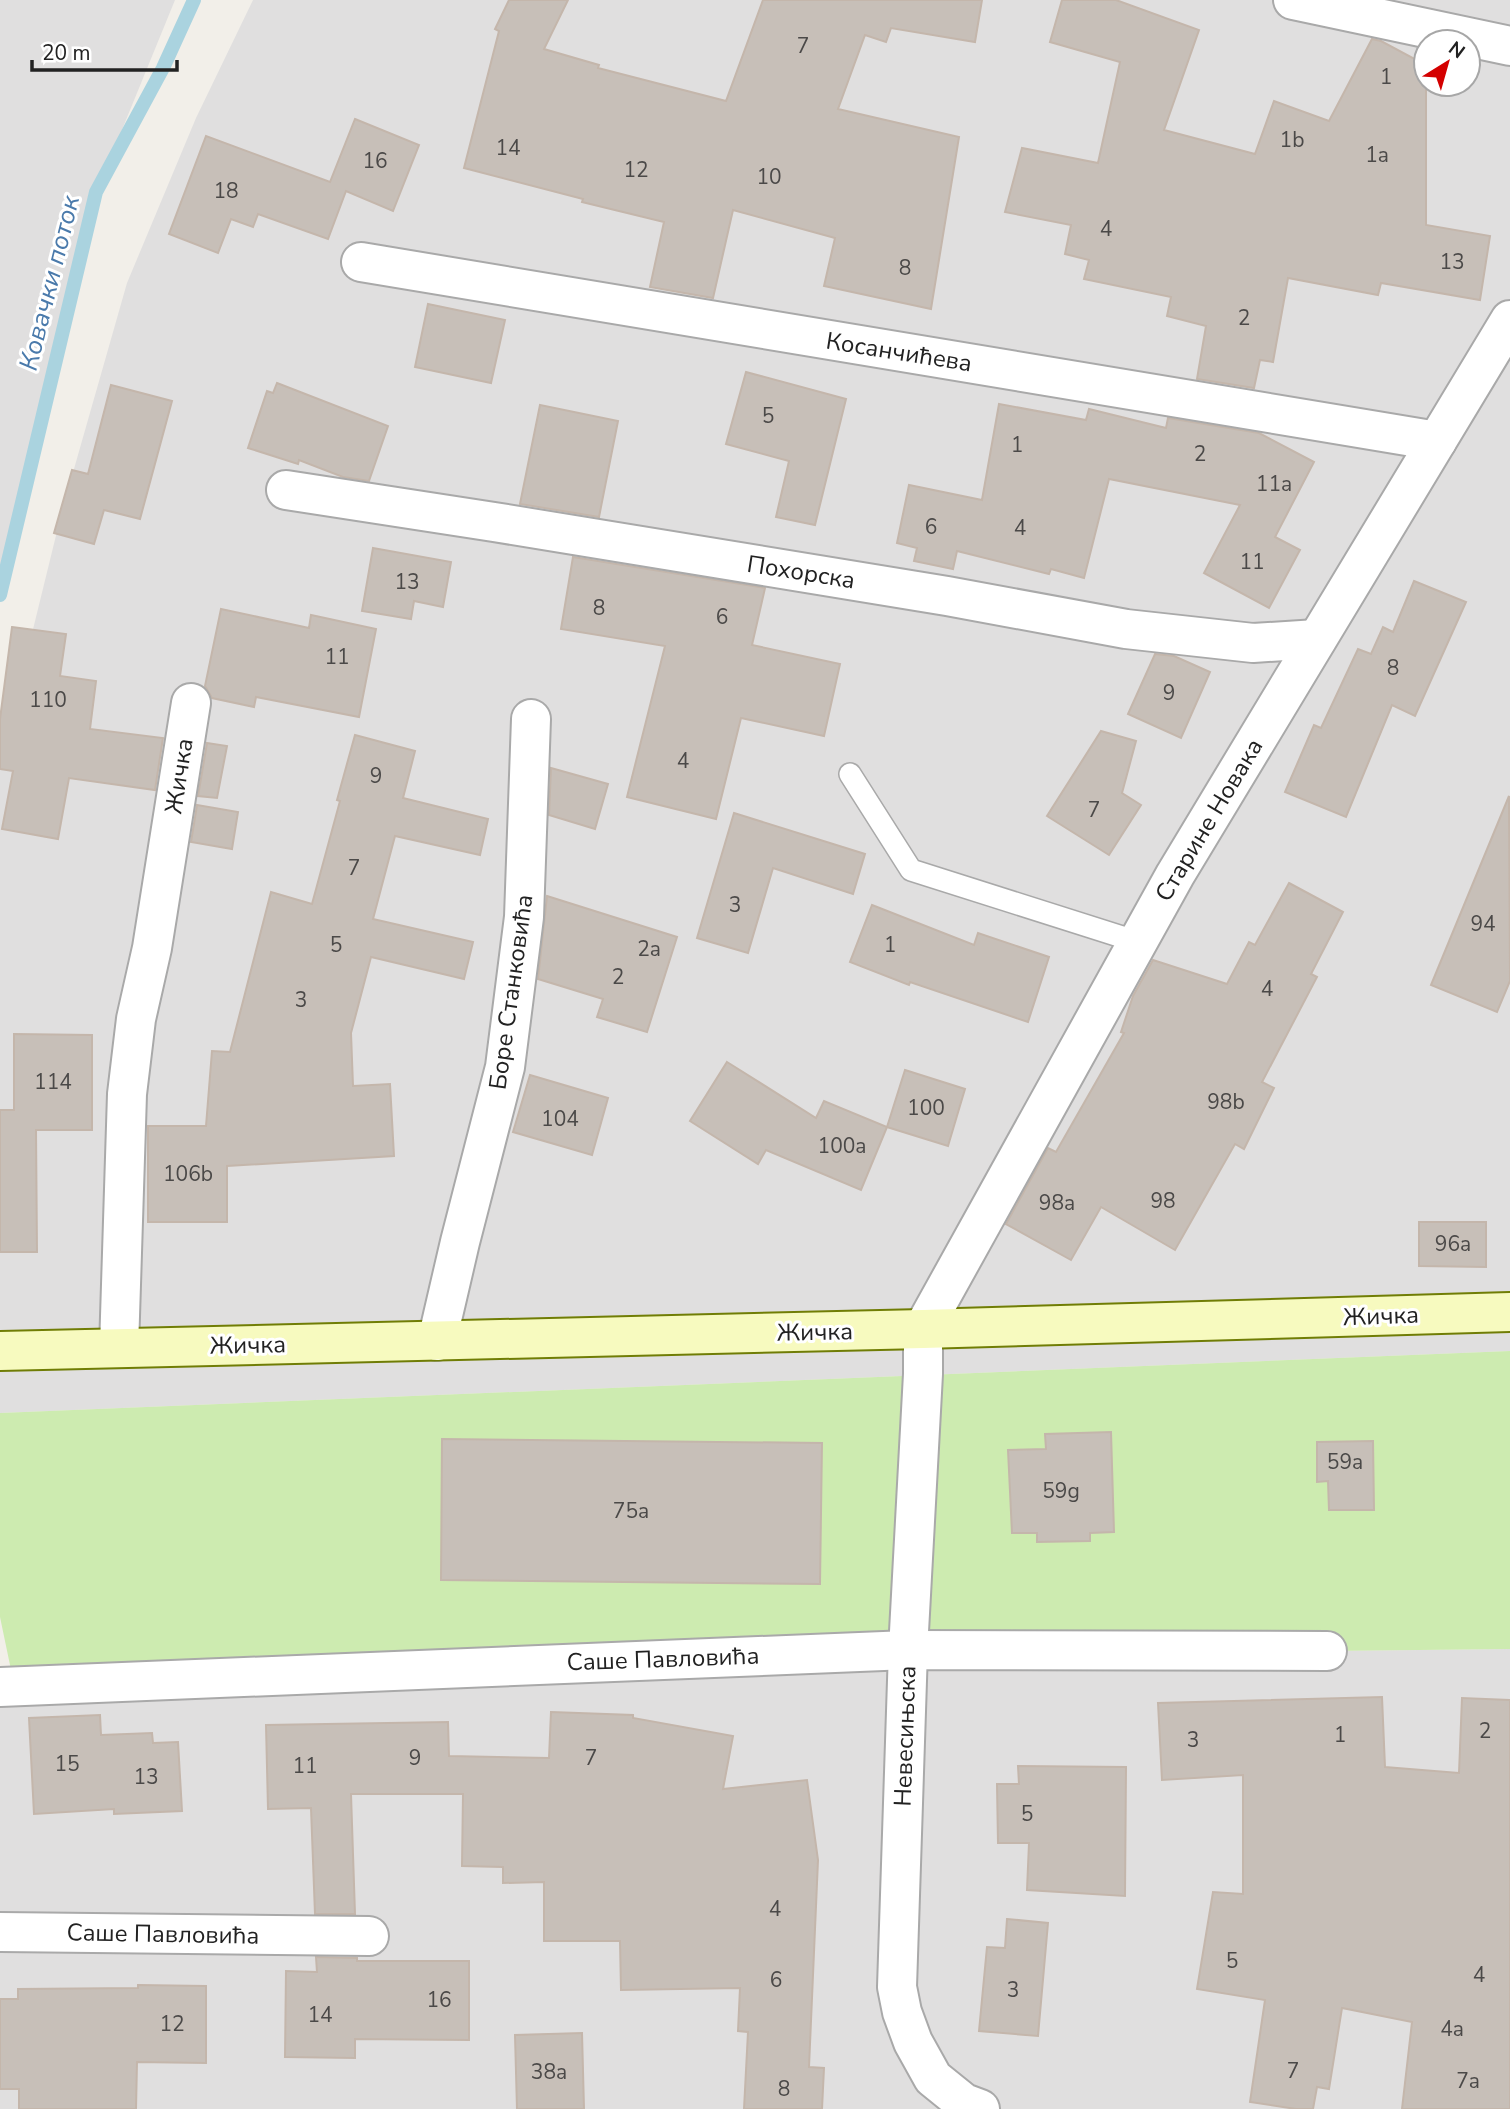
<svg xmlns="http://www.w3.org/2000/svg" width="1510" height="2109" font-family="'Nunito Sans',sans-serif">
	<rect width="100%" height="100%" fill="#f2efe9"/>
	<g fill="#e0dfdf" fill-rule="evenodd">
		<polygon points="0,0 175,0 101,181 0,598"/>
		<path d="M253 0H1510V1351L0 1413V764L62 511 127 283 196 118ZM1426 42H1468V84H1426Z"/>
		<polygon points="1510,1649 1510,2109 0,2109 0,1704 1327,1651"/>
	</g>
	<polygon fill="#cdebb0" points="1510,1351 1510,1649 1327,1651 15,1689 0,1617 0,1413"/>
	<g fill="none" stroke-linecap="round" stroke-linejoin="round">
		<polyline stroke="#aad3df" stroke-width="14" points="0,595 96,192 163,68 194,0"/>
	</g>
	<g fill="#c7bfb8" stroke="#c4b6ab" stroke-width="2">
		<polygon points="509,0 568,0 544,49 599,65 598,68 726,101 763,0 982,0 975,42 891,28 886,42 865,35 838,109 959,137 931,309 824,286 835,238 733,210 713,298 650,287 664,222 582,202 583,199 464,168 499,31 495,29"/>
		<polygon points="1062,0 1116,0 1199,30 1164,130 1255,154 1274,101 1329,121 1372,39 1381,41 1426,65 1426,225 1490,236 1480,300 1381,283 1378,295 1288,278 1273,362 1260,360 1254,388 1197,379 1206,326 1167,316 1171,297 1084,279 1089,260 1065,254 1071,225 1005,212 1022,148 1098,163 1120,62 1050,42"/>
		<polygon points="355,119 419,145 393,211 346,191 328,239 258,214 253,227 231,219 218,253 169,234 206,136 330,182"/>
		<polygon points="428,304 505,320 491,383 415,367"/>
		<polygon points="746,372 846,399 815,525 776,517 789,461 726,444"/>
		<polygon points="277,383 388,426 369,481 343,477 299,460 298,464 248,448 267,391 273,393"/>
		<polygon points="111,385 172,401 140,519 104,510 94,544 54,533 72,470 88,474"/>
		<polygon points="999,404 1086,420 1089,409 1166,428 1168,418 1259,433 1314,462 1275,537 1300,550 1269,608 1204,573 1240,505 1109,479 1084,578 1051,569 1049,574 957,551 953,569 914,561 917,548 897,543 909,485 982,500"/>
		<polygon points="540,405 618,421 599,517 520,504"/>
		<polygon points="373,548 451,562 443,607 414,601 411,619 362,611"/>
		<polygon points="573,557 765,588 752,645 840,664 824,736 741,718 716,819 627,797 665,646 561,629"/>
		<polygon points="1414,581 1466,602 1415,716 1392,705 1346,817 1285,792 1314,725 1321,728 1358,649 1371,654 1383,627 1393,632"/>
		<polygon points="221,609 309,628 311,615 376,629 359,717 256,697 254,707 212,698 205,686"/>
		<polygon points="12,627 66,634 60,676 96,681 90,729 163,738 155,790 69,778 58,839 2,829 13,771 0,769 0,719"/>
		<polygon points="1155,654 1174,656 1210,672 1181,738 1128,714"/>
		<polygon points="1101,731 1136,741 1122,793 1141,805 1109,855 1047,816"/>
		<polygon points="355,735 415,751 403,798 488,819 480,855 395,836 373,919 473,942 464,979 371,957 351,1033 353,1086 390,1084 394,1156 227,1166 227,1222 148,1222 148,1126 206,1126 212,1051 230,1052 271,892 312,904 340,801 337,800"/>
		<polygon points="207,743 227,746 217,798 198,796"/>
		<polygon points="551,768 608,784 595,829 549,815"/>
		<polygon points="1509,796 1510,981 1497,1012 1431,985"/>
		<polygon points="197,805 238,812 232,849 191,842"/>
		<polygon points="734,813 865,854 853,894 773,868 748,953 697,938"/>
		<polygon points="1289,883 1343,912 1311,974 1317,977 1262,1082 1274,1088 1244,1149 1235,1144 1175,1250 1101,1207 1071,1260 1006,1224 1048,1148 1056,1152 1124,1033 1121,1032 1133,996 1153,960 1227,984 1249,942 1255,945"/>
		<polygon points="547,896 677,937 647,1032 597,1017 603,999 538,979"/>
		<polygon points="872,905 974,945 978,933 1049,957 1028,1022 910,982 909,985 850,962"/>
		<polygon points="14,1034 92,1035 92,1130 36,1130 37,1252 0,1252 0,1110 14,1110"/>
		<polygon points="727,1062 816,1118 824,1101 887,1127 861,1190 766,1150 758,1164 690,1121"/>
		<polygon points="905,1070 965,1089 948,1146 887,1127"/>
		<polygon points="530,1075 608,1098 592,1155 513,1132"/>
		<polygon points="1419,1222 1486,1222 1486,1267 1419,1266"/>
		<polygon points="1111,1432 1114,1532 1090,1533 1090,1541 1037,1542 1037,1533 1012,1533 1008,1450 1046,1449 1045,1434"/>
		<polygon points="442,1439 822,1443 820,1584 441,1580"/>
		<polygon points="1373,1441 1374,1510 1329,1510 1328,1481 1317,1482 1317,1442"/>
		<polygon points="1382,1697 1385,1767 1459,1773 1462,1698 1510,1700 1510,2109 1402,2109 1412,2022 1342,2008 1329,2089 1317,2087 1313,2109 1296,2109 1250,2102 1265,2000 1197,1989 1213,1892 1243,1894 1243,1775 1162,1780 1158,1703"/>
		<polygon points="551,1712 633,1715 633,1718 733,1736 723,1789 807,1780 818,1860 809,2067 824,2068 822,2109 744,2109 748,2032 738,2031 740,1988 621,1990 620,1941 544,1941 544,1882 503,1883 503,1867 462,1866 463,1794 351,1794 355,1914 315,1914 311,1808 268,1809 266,1725 448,1722 449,1756 549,1758"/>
		<polygon points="100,1715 101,1735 152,1733 153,1743 178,1742 182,1811 114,1814 114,1809 34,1814 29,1718"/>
		<polygon points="1018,1766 1126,1767 1125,1896 1027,1890 1029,1843 998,1843 997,1784 1019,1784"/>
		<polygon points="1007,1919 1048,1923 1038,2036 979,2031 987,1947 1005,1948"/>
		<polygon points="316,1957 357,1958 357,1961 469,1961 469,2040 355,2039 355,2058 285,2057 286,1971 317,1972"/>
		<polygon points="138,1985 206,1986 206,2063 137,2062 136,2109 19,2109 19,2089 0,2089 0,1999 18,1999 18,1989 138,1988"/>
		<polygon points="582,2033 584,2109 517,2109 515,2035"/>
	</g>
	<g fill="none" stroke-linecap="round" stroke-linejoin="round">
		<g stroke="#a9a9a9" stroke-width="24">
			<polyline id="service" points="850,774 911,870 1138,942"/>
		</g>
		<g stroke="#a9a9a9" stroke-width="42">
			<g id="minor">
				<polyline points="1293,0 1510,46"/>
				<polyline points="361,262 1437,441"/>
				<polyline points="286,490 494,522 947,596 1126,629 1253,643 1317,639"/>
				<polyline points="437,1341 460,1242 505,1067 524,917 531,719"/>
				<polyline points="119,1348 127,1094 136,1019 152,948 191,703"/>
				<polyline points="0,1687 908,1650 1327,1651"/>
				<polyline points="0,1932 369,1936"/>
				<polyline points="980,2109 964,2103 933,2078 913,2042 902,2012 897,1987 908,1650 923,1374 923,1329 1175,875 1510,320"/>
			</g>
		</g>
		<g stroke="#707d05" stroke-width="42">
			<polyline id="secondary" points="0,1351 923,1329 1510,1312"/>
		</g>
		<use href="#service" stroke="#fff" stroke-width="21"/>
		<use href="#minor" stroke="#fff" stroke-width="38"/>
		<use href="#secondary" stroke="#f7fabf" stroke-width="38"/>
	</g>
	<g text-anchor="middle" stroke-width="6" stroke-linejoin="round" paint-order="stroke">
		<g font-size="21" fill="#4b4948">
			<text x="803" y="53">7</text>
			<text x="1386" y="84">1</text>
			<text x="1292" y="147">1b</text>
			<text x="508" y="155">14</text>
			<text x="1377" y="162">1a</text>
			<text x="375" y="168">16</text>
			<text x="636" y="177">12</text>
			<text x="769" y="184">10</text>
			<text x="226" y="198">18</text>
			<text x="1106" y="236">4</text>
			<text x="1452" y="269">13</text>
			<text x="905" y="275">8</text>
			<text x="1244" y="325">2</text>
			<text x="768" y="423">5</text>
			<text x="1017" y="452">1</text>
			<text x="1200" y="461">2</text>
			<text x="1274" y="491">11a</text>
			<text x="931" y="534">6</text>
			<text x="1020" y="535">4</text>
			<text x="1252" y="569">11</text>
			<text x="407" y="589">13</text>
			<text x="599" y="615">8</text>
			<text x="722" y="624">6</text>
			<text x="337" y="664">11</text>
			<text x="1393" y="675">8</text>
			<text x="1169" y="700">9</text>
			<text x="48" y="707">110</text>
			<text x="683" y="768">4</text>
			<text x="376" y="783">9</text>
			<text x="1094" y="817">7</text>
			<text x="354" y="875">7</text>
			<text x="735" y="912">3</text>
			<text x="1483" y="931">94</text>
			<text x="336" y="952">5</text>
			<text x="890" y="952">1</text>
			<text x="649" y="956">2a</text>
			<text x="618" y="984">2</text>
			<text x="1267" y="996">4</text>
			<text x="301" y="1007">3</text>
			<text x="53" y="1089">114</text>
			<text x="1226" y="1109">98b</text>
			<text x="926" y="1115">100</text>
			<text x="560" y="1126">104</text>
			<text x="842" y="1153">100a</text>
			<text x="188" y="1181">106b</text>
			<text x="1163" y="1208">98</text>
			<text x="1057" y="1210">98a</text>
			<text x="1453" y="1251">96a</text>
			<text x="1345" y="1469">59a</text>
			<text x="1061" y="1498">59g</text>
			<text x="631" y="1518">75a</text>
			<text x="1485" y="1738">2</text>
			<text x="1340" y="1742">1</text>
			<text x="1193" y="1747">3</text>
			<text x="415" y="1765">9</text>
			<text x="591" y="1765">7</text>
			<text x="67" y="1771">15</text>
			<text x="305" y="1773">11</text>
			<text x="146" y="1784">13</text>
			<text x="1027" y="1821">5</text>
			<text x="775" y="1916">4</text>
			<text x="1232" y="1968">5</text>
			<text x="1479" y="1982">4</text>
			<text x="776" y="1987">6</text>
			<text x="1013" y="1997">3</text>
			<text x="439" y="2007">16</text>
			<text x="320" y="2022">14</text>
			<text x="172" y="2031">12</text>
			<text x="1452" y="2036">4a</text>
			<text x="1293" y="2078">7</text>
			<text x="549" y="2079">38a</text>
			<text x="1468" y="2088">7a</text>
			<text x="784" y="2096">8</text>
		</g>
		<g font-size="24" fill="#222" stroke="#fff">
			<text transform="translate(899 352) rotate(9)" y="8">Косанчићева</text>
			<text transform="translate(801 572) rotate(9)" y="8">Похорска</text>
			<text transform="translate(179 776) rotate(-81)" y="8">Жичка</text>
			<text transform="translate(1209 820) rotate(-59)" y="8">Старине Новака</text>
			<text transform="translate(511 992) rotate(-82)" y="8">Боре Станковића</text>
			<text transform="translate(1381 1316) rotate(-2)" y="8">Жичка</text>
			<text transform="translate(815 1332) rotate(-1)" y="8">Жичка</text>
			<text transform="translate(248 1345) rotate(-1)" y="8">Жичка</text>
			<text transform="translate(663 1659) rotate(-2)" y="8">Саше Павловића</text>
			<text transform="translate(905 1736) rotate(-88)" y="8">Невесињска</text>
			<text transform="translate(163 1934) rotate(1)" y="8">Саше Павловића</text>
		</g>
		<g font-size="26" font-style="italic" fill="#4a7aab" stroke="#fff">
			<text transform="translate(49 283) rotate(-76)" y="9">Ковачки поток</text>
		</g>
	</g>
	<g transform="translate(1447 63) rotate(37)"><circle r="33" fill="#ffffff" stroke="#a7a7a7" stroke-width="2"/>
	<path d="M0-5L12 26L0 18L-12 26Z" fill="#d40000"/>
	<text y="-10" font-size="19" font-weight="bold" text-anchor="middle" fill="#222222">N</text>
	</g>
	<path d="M32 60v10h145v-10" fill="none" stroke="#222222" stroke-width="3.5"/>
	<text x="42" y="60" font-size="21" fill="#222222" stroke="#ffffff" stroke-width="5" paint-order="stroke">20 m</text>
</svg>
